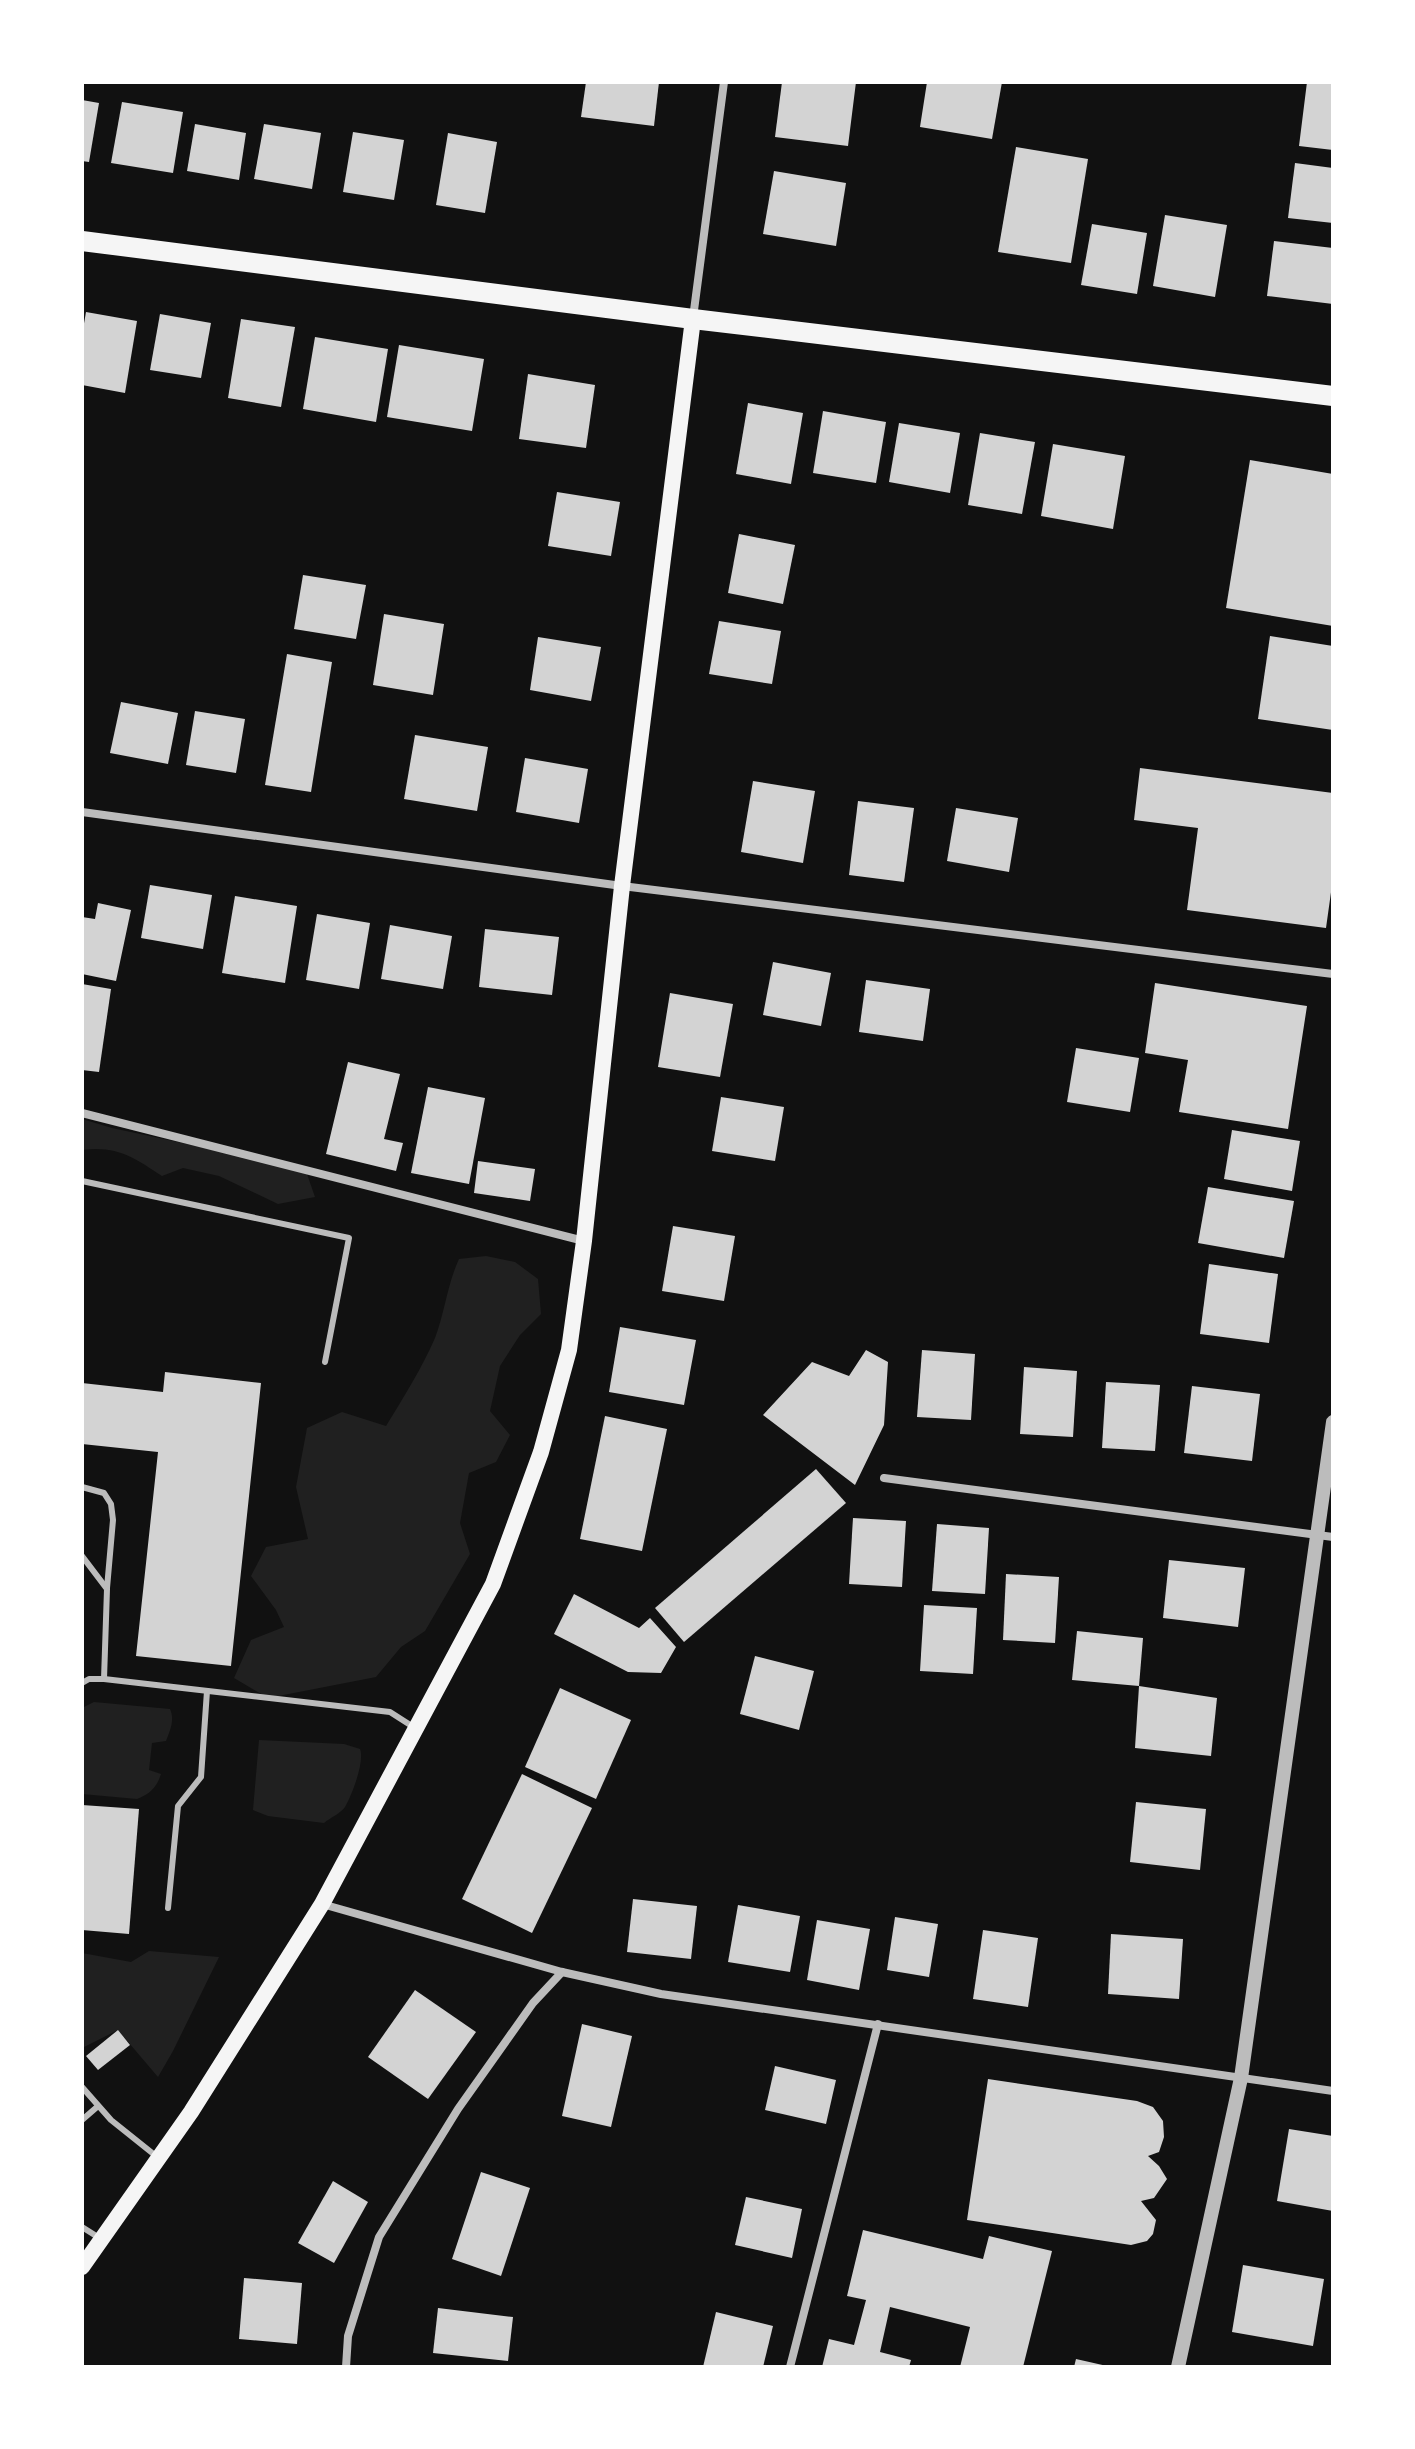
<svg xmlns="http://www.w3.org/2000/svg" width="1415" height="2449" font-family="'PT Sans',sans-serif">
	<rect width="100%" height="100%" fill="#111"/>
	<g fill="#202020">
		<path d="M82 1119 112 1128 234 1154 307 1174 315 1197 278 1204 219 1176 183 1168 162 1176C135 1158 117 1145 82 1150Z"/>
		<path d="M486 1256 515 1262 538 1279 541 1314 520 1335 500 1366 490 1411 510 1435 496 1462 469 1473 460 1523 470 1554 425 1631 401 1647 376 1677 268 1698 234 1678 251 1640 284 1627 276 1610 251 1576 266 1547 308 1539 296 1487 307 1428 342 1412 386 1426C403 1398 422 1368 435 1338 445 1312 447 1285 459 1259Z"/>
		<path d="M94 1702 170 1709C175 1720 170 1731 166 1741L152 1743 149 1770 161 1774C157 1787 150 1794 137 1799L82 1794V1708Z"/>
		<path d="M259 1740 344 1744 360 1749C365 1761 352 1795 345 1807 341 1813 330 1818 324 1823L268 1816 253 1810Z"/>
		<polygon points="149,1951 219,1957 173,2051 158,2077 118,2030 82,2048 82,1953 131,1962"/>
	</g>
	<g fill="#d3d3d3">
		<polygon points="586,82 659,82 654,126 581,117"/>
		<polygon points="782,82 856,82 848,146 775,137"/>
		<polygon points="927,82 1002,82 992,139 920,127"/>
		<polygon points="1307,82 1333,82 1333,150 1299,146"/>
		<polygon points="82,100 99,103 89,162 82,161"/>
		<polygon points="122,102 183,112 173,173 111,163"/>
		<polygon points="195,124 246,133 239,180 187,171"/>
		<polygon points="264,124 321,133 312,189 254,179"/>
		<polygon points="353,132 404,140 394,200 343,192"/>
		<polygon points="448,133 497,142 485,213 436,205"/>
		<polygon points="1016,147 1088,159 1071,263 998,252"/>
		<polygon points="1295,163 1333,168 1333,223 1288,218"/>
		<polygon points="774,171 846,183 836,246 763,234"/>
		<polygon points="1165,215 1227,225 1215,297 1153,286"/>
		<polygon points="1092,224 1147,233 1137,294 1081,285"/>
		<polygon points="1274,241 1333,248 1333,304 1267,296"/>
		<polygon points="86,312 137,321 125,393 82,385 82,335"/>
		<polygon points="160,314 211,323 201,378 150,370"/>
		<polygon points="241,319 295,327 281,407 228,398"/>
		<polygon points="315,337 388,349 376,422 303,409"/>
		<polygon points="399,345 484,359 472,431 387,417"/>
		<polygon points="528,374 595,385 586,448 519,439"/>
		<polygon points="748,403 803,413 791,484 736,474"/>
		<polygon points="823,411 886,422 876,483 813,473"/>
		<polygon points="899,423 960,433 950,493 889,482"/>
		<polygon points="980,433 1035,442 1022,514 968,505"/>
		<polygon points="1053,444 1125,456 1113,529 1041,516"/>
		<polygon points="1250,460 1333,474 1333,626 1226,608"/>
		<polygon points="557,492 620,502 611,556 548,546"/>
		<polygon points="739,534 795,545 783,604 728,593"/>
		<polygon points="303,575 366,585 356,639 294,629"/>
		<polygon points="384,614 444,624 433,695 373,685"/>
		<polygon points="719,621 781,631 772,684 709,674"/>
		<polygon points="1270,636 1333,646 1333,730 1258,719"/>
		<polygon points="538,637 601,647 591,701 530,690"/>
		<polygon points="287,654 332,662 311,792 265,785"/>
		<polygon points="121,702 178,713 168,764 110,753"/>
		<polygon points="195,711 245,719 236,773 186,765"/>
		<polygon points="415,735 488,747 477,811 404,799"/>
		<polygon points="525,758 588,769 579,823 516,812"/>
		<polygon points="1140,768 1333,793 1333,878 1326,928 1187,910 1198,828 1134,820"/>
		<polygon points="753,781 815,791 803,863 741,852"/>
		<polygon points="858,801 914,808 904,882 849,875"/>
		<polygon points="956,808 1018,818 1009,872 947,861"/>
		<polygon points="150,885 212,895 203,949 141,938"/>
		<polygon points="235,896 297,906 285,983 222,973"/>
		<polygon points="98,903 131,910 116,981 82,974 82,917 95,919"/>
		<polygon points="317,914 370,923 359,989 306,980"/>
		<polygon points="390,925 452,936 443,989 381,979"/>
		<polygon points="485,929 559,937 552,995 479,987"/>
		<polygon points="773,962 831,973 821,1026 763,1015"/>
		<polygon points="866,980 930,989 923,1041 859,1032"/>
		<polygon points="1155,983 1307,1006 1288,1129 1179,1112 1188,1060 1145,1053"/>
		<polygon points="82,984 111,989 99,1072 82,1070"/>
		<polygon points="670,993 733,1004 720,1077 658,1067"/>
		<polygon points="1076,1048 1139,1058 1130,1112 1067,1102"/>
		<polygon points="348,1062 400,1074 384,1139 403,1143 396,1171 326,1154"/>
		<polygon points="428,1087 485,1098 469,1184 411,1173"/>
		<polygon points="721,1097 784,1107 775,1161 712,1151"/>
		<polygon points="1232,1130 1300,1141 1292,1191 1224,1179"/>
		<polygon points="478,1161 535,1169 530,1201 474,1193"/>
		<polygon points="1208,1187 1294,1201 1284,1258 1198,1243"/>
		<polygon points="673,1226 735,1236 724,1301 662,1291"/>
		<polygon points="1209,1264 1278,1274 1269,1343 1200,1334"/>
		<polygon points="620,1327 696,1340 684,1405 609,1392"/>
		<polygon points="866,1350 888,1362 884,1425 855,1485 763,1415 812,1362 849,1376"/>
		<polygon points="922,1350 975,1354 971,1420 917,1417"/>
		<polygon points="1024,1367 1077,1371 1073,1437 1020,1434"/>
		<polygon points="165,1372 261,1383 231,1666 136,1656 158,1452 82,1444 82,1383 163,1392"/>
		<polygon points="1106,1382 1160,1385 1155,1451 1102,1448"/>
		<polygon points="1192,1386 1260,1394 1252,1461 1184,1453"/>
		<polygon points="605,1416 667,1429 642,1551 580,1539"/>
		<polygon points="816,1469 846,1503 684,1642 655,1608"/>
		<polygon points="853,1518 906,1521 902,1587 849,1584"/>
		<polygon points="937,1524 989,1528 985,1594 932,1591"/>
		<polygon points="1169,1560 1245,1568 1238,1627 1163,1618"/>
		<polygon points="1006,1574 1059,1577 1055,1643 1003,1640"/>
		<polygon points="574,1594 639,1628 650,1618 676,1647 661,1673 628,1672 554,1634"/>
		<polygon points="924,1605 977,1608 973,1674 920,1671"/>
		<polygon points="1077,1631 1143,1638 1139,1686 1072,1680"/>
		<polygon points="755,1656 814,1671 799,1730 740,1714"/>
		<polygon points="1139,1686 1217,1698 1211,1756 1135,1748"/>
		<polygon points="560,1688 631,1720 596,1799 525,1767"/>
		<polygon points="522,1774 592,1808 532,1933 462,1899"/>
		<polygon points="1136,1802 1206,1809 1200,1870 1130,1862"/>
		<polygon points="82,1805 139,1809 129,1934 82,1930"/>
		<polygon points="633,1899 697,1906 691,1959 627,1952"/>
		<polygon points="738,1905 800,1916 790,1972 728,1962"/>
		<polygon points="895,1917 938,1924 929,1977 887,1970"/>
		<polygon points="817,1920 870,1929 859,1990 807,1980"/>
		<polygon points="983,1930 1038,1938 1028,2007 973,1999"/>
		<polygon points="1111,1934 1183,1939 1179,1999 1108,1994"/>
		<polygon points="415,1990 476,2032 428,2099 368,2057"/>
		<polygon points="582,2024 632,2036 611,2127 562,2116"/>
		<polygon points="118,2030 130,2045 98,2070 86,2056"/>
		<polygon points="775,2066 836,2080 826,2124 765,2110"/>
		<polygon points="988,2079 1137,2101 1153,2107 1163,2121 1164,2137 1159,2152 1148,2156 1159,2166 1167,2179 1154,2198 1141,2201 1156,2220 1153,2234 1147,2241 1131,2245 967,2220"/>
		<polygon points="1289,2129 1333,2136 1333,2211 1277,2201"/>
		<polygon points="481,2172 530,2188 501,2276 452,2259"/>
		<polygon points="333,2181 368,2202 334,2263 298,2243"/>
		<polygon points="746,2197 802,2209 792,2258 735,2245"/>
		<polygon points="863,2230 983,2259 989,2236 1052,2251 1023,2367 960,2367 970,2327 890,2307 880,2352 911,2360 909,2367 822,2367 829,2339 854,2345 866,2300 847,2296"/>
		<polygon points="1243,2265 1324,2279 1313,2346 1232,2332"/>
		<polygon points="244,2278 302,2283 297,2344 239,2339"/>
		<polygon points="438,2308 513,2317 508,2361 433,2353"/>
		<polygon points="716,2312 773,2326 763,2367 703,2367"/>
		<polygon points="1076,2359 1107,2366 1107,2367 1074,2367"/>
	</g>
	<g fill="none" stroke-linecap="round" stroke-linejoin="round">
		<g stroke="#bcbcbc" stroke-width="6">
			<polyline points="82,1181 349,1238 325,1362"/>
			<polyline points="82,1487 104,1493 111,1504 113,1520 107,1588"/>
			<polyline points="82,1556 107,1589 104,1679"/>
			<polyline points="82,1683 89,1679 104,1679 390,1712 415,1728"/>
			<polyline points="168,1908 178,1806 201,1777 207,1691"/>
			<polyline points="82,2087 111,2120 156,2156"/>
			<polyline points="82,2120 97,2107"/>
			<polyline points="82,2227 101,2239"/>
		</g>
		<g stroke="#bcbcbc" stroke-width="8">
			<polyline points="693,318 724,82"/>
			<polyline points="82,812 622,886 1333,974"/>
			<polyline points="82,1113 584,1241"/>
			<polyline points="884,1478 1333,1537"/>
			<polyline points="322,1904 562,1972 661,1994 1333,2091"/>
			<polyline points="346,2367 348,2336 379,2237 458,2109 533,2003 562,1972"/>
			<polyline points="790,2367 878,2024"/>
		</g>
		<polyline stroke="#bcbcbc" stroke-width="14" points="1178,2367 1241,2078 1333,1422"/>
		<polyline stroke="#f5f5f5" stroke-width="16" points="82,2267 191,2112 322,1904 493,1584 541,1452 569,1350 584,1241 622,886 693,319"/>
		<polyline stroke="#f5f5f5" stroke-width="20" points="82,241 693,319 1333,396"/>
	</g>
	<rect width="1415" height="2449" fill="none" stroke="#ffffff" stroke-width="168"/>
</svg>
